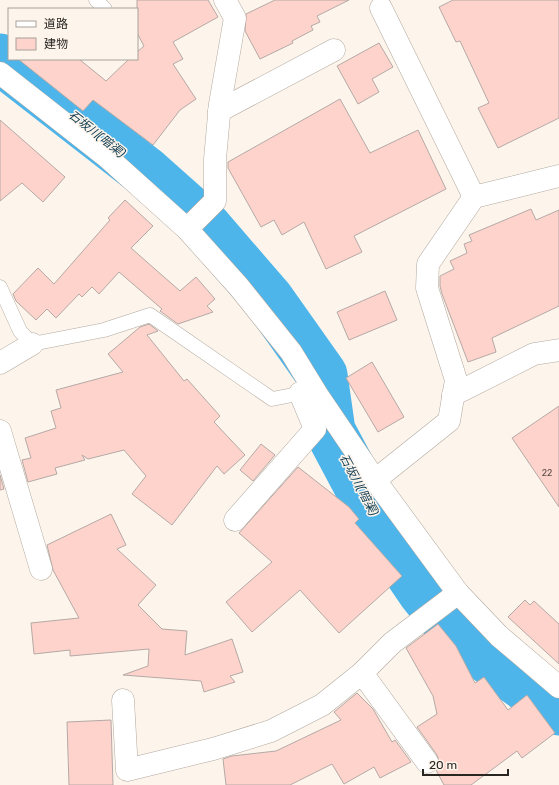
<svg xmlns="http://www.w3.org/2000/svg" width="559" height="785" font-family="Rubik,'Noto Sans JP',sans-serif">
	<rect width="100%" height="100%" fill="#fdf5ec"/>
	<g fill="none" stroke-linecap="round" stroke-linejoin="round">
		<g stroke="#4db5ea" stroke-width="51">
			<polyline points="0,59 147,173 192,213"/>
			<polyline points="206,227 269,300 322,375 330,431 389,542 423,592 454,631 503,670 559,710"/>
		</g>
	</g>
	<g fill="#fdd3cb" stroke="#b5a9a6">
		<polygon points="137,0 208,0 218,17 173,42 183,59 173,64 196,99 180,110 153,145 93,100 83,111 18,59 79,59 106,81 129,59 137,59 137,52 144,46 137,33"/>
		<polygon points="275,0 349,0 317,16 320,22 311,26 313,30 292,41 293,43 260,59 245,31 246,14"/>
		<polygon points="453,0 559,0 559,118 498,148 478,108 489,103 460,41 456,42 439,7"/>
		<polygon points="379,43 393,67 372,79 379,92 358,104 337,66"/>
		<polygon points="340,99 370,153 418,130 446,189 354,236 362,252 326,269 304,222 282,235 274,220 261,227 228,168 228,162"/>
		<polygon points="0,120 65,177 43,202 22,183 0,201"/>
		<polygon points="125,200 153,226 131,248 180,291 196,277 215,299 207,306 213,312 178,324 160,311 162,309 119,272 99,294 92,287 82,297 79,294 56,318 47,309 36,320 16,301 13,294 38,268 54,284 110,220 108,218"/>
		<polygon points="531,209 536,220 559,210 559,306 492,338 496,352 468,362 442,294 440,286 440,276 454,269 450,261 467,253 464,244 472,241 469,235"/>
		<polygon points="385,291 397,320 349,340 337,312"/>
		<polygon points="149,324 158,331 147,335 184,381 187,379 220,416 214,422 245,455 224,474 217,466 172,525 132,494 146,476 124,450 88,459 82,455 85,460 55,468 57,474 28,482 22,460 31,458 25,438 56,428 51,411 61,408 56,390 123,372 108,354 140,327"/>
		<polygon points="372,362 404,417 378,432 346,378"/>
		<polygon points="559,406 559,507 512,438"/>
		<polygon points="261,444 275,455 253,481 240,470"/>
		<polygon points="298,467 349,507 359,519 355,523 402,576 339,633 300,590 252,632 226,602 272,562 239,533"/>
		<polygon points="0,475 4,489 0,490"/>
		<polygon points="111,514 126,545 117,549 156,585 138,605 162,629 187,631 185,655 232,639 243,672 230,676 235,682 204,692 201,681 123,675 148,666 149,649 70,656 70,650 34,654 31,623 79,618 53,570 47,545"/>
		<polygon points="525,600 530,605 534,601 559,624 559,664 508,617"/>
		<polygon points="438,624 456,646 475,683 484,677 508,710 527,695 555,733 522,758 517,751 471,785 444,785 436,770 439,761 437,755 417,727 437,714 433,696 406,648"/>
		<polygon points="357,693 373,709 392,742 395,740 411,762 380,778 374,767 344,784 332,764 290,785 226,785 223,759 232,756 276,751 341,720 334,712"/>
		<polygon points="111,720 113,785 69,785 67,722"/>
	</g>
	<g fill="none" stroke-linecap="round" stroke-linejoin="round">
		<g stroke="#b1a9a0" stroke-width="15">
			<g id="lane">
				<polyline points="96,0 105,9"/>
				<polyline points="0,287 20,331 32,344 104,330 150,315 272,399 308,392"/>
			</g>
		</g>
		<g stroke="#b1a9a0" stroke-width="23">
			<g id="street">
				<polyline points="381,8 474,197"/>
				<polyline points="0,73 107,157 187,229 239,287 291,352 318,396 375,480 458,593 499,636 559,687"/>
				<polyline points="219,111 334,50"/>
				<polyline points="187,229 215,201 215,159 220,104 235,18 225,0"/>
				<polyline points="0,363 32,344"/>
				<polyline points="453,395 534,354 559,350"/>
				<polyline points="0,431 41,569"/>
				<polyline points="375,480 449,421 456,380 427,288 428,264 474,197 559,176"/>
				<polyline points="235,520 315,429 300,393"/>
				<polyline points="123,700 127,770 213,749 271,731 322,705 362,673"/>
				<polyline points="427,762 362,673 392,643 458,593"/>
			</g>
		</g>
		<use href="#lane" stroke="#fff" stroke-width="14"/>
		<use href="#street" stroke="#fff" stroke-width="22"/>
	</g>
	<g text-anchor="middle" stroke-width="3" stroke-linejoin="round" paint-order="stroke">
		<g font-size="9" fill="#5e514c">
			<text x="547" y="476">22</text>
		</g>
		<g font-size="12" font-style="italic" fill="#103c52" stroke="#fdf5ec">
			<text transform="translate(97 134) rotate(38)" y="4">石坂川(暗渠)</text>
			<text transform="translate(359 485) rotate(62)" y="4">石坂川(暗渠)</text>
		</g>
	</g>
	<rect x="8" y="8" width="130" height="52" fill="#fdf5ec" stroke="#a8a29b"/>
	<rect x="16" y="21" width="20" height="6" fill="#ffffff" stroke="#a8a29b"/>
	<text x="44" y="28" font-size="12" fill="#292622">道路</text>
	<rect x="16" y="38" width="20" height="12" fill="#fdd3cb" stroke="#a8a29b"/>
	<text x="44" y="48" font-size="12" fill="#292622">建物</text>
	<path d="M423 769v6h85v-6" fill="none" stroke="#292622" stroke-width="2"/>
	<text x="429" y="769" font-size="12" fill="#292622" stroke="#fdf5ec" stroke-width="3" paint-order="stroke">20 m</text>
</svg>
